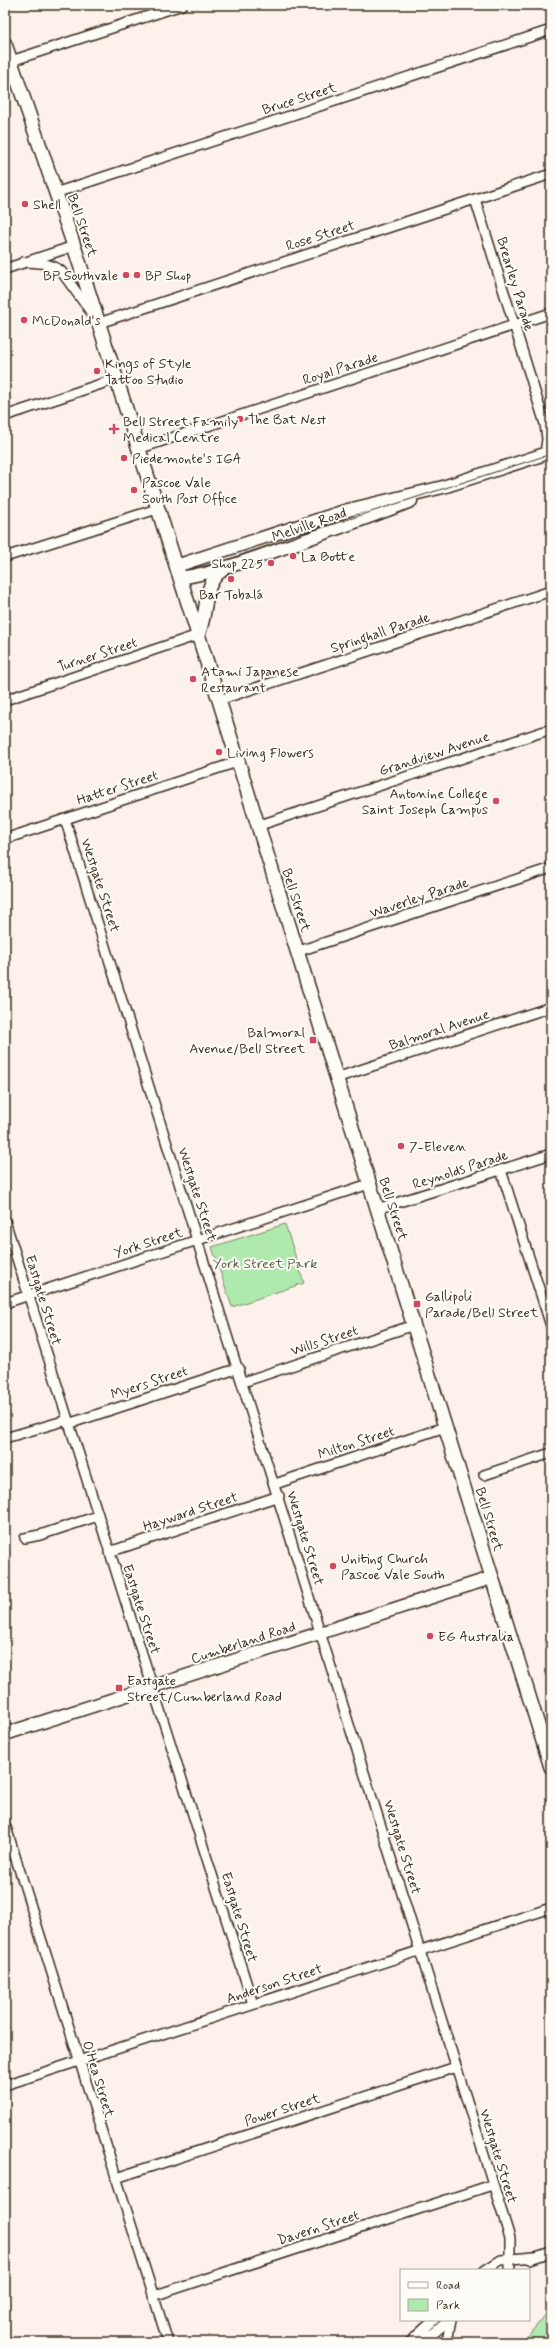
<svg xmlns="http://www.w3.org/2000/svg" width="556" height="2347" font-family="Mynerve,sans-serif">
	<rect width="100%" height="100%" fill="#fcf2eb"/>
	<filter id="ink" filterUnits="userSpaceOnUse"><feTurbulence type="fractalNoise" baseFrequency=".025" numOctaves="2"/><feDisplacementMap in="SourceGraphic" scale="8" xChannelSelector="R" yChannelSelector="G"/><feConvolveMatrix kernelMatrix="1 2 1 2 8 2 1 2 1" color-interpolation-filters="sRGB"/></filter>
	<g filter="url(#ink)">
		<g fill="#b0e9ad" stroke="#768a66">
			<polygon points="285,1224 304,1283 232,1307 212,1247"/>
			<polygon points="551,2308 551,2342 523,2342"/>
		</g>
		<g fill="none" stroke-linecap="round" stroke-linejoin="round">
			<g stroke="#3b2a1e" stroke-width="12">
				<g id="minor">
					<polyline points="11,61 182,5"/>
					<polyline points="55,193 551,30"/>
					<polyline points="475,199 545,424 547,439 545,454"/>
					<path d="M23 262C37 263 49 262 61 271L99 323 551 174"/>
					<polyline points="5,269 74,246"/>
					<polyline points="5,416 116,379"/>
					<polyline points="138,449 551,313"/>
					<polyline points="5,557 157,509"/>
					<polyline points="5,700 198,635"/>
					<polyline points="219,700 551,591"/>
					<polyline points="65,819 510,2238 510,2267"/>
					<polyline points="257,826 551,729"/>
					<polyline points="5,839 237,762"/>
					<polyline points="296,952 551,868"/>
					<polyline points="336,1078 551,1007"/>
					<polyline points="501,1170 551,1326"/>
					<polyline points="377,1209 551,1154"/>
					<polyline points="5,1221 253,2004"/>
					<polyline points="5,1303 369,1184"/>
					<polyline points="243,1382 414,1325"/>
					<polyline points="68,1424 239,1368"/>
					<polyline points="5,1438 67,1420"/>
					<polyline points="484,1475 551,1453"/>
					<polyline points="275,1484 445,1427"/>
					<polyline points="25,1538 40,1535 98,1516"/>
					<polyline points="109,1552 279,1496"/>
					<polyline points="5,1824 168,2342"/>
					<polyline points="5,2085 551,1908"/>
					<polyline points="116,2178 456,2067"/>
					<polyline points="530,2259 551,2252"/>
					<polyline points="485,2270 501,2260 534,2257"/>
					<polyline points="153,2296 492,2185"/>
					<polyline points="413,2339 434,2320"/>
					<polyline points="410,2342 434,2333 449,2320"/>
					<polyline points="447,2342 451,2320"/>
				</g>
			</g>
			<g stroke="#3b2a1e" stroke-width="15">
				<g id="major">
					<polyline points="176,566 348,510 443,487 551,452"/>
					<path d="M180 578C223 571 264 555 305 540 341 527 376 515 411 501"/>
					<path d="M198 635C209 614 201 584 223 570"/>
					<polyline points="5,1734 491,1578"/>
				</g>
			</g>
			<g stroke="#3b2a1e" stroke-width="16">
				<polyline id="highway" points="5,44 74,246 219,700 551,1767"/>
			</g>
			<use href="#minor" stroke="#fdfcf7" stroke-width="9"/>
			<use href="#major" stroke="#fdfcf7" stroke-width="12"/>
			<use href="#highway" stroke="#fdfcf7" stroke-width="13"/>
			<polyline stroke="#3b2a1e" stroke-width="1" points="203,568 287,539 551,454"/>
		</g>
	</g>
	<g fill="#d1495b" stroke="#fdfcf7" stroke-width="1.5">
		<circle cx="25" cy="204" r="4"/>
		<circle cx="126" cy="275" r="4"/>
		<circle cx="137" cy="275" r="4"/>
		<circle cx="24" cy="320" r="4"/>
		<circle cx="97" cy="371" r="4"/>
		<circle cx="240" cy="419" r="4"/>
		<path d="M112 423h4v4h4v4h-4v4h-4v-4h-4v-4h4z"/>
		<circle cx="124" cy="458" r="4"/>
		<circle cx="134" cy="490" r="4"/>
		<circle cx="293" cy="556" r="4"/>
		<circle cx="271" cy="563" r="4"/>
		<circle cx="231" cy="579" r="4"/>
		<circle cx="193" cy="679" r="4"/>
		<circle cx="219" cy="752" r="4"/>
		<circle cx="496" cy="801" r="4"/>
		<rect x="309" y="1036" width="8" height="8" rx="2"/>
		<circle cx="401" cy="1146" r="4"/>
		<rect x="413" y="1300" width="8" height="8" rx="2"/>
		<circle cx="333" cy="1566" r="4"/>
		<circle cx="430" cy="1636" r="4"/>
		<rect x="115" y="1684" width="8" height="8" rx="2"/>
	</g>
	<g text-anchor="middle" stroke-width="4" stroke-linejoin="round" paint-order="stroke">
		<g font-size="14" fill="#3b2a1e" stroke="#fdfcf7">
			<text transform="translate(299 98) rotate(-18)" y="5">Bruce Street</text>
			<text transform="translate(83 225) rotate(71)" y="5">Bell Street</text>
			<text transform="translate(320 235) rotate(-18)" y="5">Rose Street</text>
			<text transform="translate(516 284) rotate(73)" y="5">Brearley Parade</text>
			<text transform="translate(340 368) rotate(-18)" y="5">Royal Parade</text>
			<text transform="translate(309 524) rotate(-19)" y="5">Melville Road</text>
			<text transform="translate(380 632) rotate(-18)" y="5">Springhall Parade</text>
			<text transform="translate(97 654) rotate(-18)" y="5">Turner Street</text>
			<text transform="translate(434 753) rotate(-18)" y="5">Grandview Avenue</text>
			<text transform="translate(117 787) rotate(-18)" y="5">Hatter Street</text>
			<text transform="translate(101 885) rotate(72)" y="5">Westgate Street</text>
			<text transform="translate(419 897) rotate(-18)" y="5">Waverley Parade</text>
			<text transform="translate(297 900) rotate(72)" y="5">Bell Street</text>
			<text transform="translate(439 1029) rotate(-18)" y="5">Balmoral Avenue</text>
			<text transform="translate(460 1169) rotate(-18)" y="5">Reynolds Parade</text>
			<text transform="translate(198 1194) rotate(72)" y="5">Westgate Street</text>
			<text transform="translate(394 1209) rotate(72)" y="5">Bell Street</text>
			<text transform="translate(148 1242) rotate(-18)" y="5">York Street</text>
			<text transform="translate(44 1300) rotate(73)" y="5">Eastgate Street</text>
			<text transform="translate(324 1340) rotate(-18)" y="5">Wills Street</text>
			<text transform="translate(149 1382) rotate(-18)" y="5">Myers Street</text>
			<text transform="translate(356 1442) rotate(-18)" y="5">Milton Street</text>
			<text transform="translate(190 1511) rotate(-18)" y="5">Hayward Street</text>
			<text transform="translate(490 1519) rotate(73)" y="5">Bell Street</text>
			<text transform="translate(306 1538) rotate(73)" y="5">Westgate Street</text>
			<text transform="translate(142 1609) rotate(72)" y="5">Eastgate Street</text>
			<text transform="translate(243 1642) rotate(-18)" y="5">Cumberland Road</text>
			<text transform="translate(403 1847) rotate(73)" y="5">Westgate Street</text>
			<text transform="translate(240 1917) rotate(73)" y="5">Eastgate Street</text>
			<text transform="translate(274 1983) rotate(-18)" y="5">Anderson Street</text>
			<text transform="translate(99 2079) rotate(73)" y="5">O'Hea Street</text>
			<text transform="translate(282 2109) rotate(-18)" y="5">Power Street</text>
			<text transform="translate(499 2156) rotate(73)" y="5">Westgate Street</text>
			<text transform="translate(318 2227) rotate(-18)" y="5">Davern Street</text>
		</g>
		<g font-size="14" fill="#3b2a1e" stroke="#fdfcf7" text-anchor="start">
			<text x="33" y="209">Shell</text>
			<text x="118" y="280" text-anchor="end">BP Southvale</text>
			<text x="145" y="280">BP Shop</text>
			<text x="32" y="325">McDonald's</text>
			<text x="105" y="368">Kings of Style<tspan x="105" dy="16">Tattoo Studio</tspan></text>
			<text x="248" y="424">The Bat Nest</text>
			<text x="123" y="426">Bell Street Family<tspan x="123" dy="16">Medical Centre</tspan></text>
			<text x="132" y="463">Piedemonte's IGA</text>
			<text x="142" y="487">Pascoe Vale<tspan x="142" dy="16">South Post Office</tspan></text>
			<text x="301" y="561">La Botte</text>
			<text x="263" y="568" text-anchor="end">Shop 225</text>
			<text x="231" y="599" text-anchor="middle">Bar Tobalá</text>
			<text x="201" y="676">Atami Japanese<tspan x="201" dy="16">Restaurant</tspan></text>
			<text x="227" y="757">Living Flowers</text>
			<text x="488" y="798" text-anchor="end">Antonine College<tspan x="488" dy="16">Saint Joseph Campus</tspan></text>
			<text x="305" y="1037" text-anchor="end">Balmoral<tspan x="305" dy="16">Avenue/Bell Street</tspan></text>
			<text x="409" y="1151">7-Eleven</text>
			<text x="425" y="1301">Gallipoli<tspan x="425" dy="16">Parade/Bell Street</tspan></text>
			<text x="341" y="1563">Uniting Church<tspan x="341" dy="16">Pascoe Vale South</tspan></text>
			<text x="438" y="1641">EG Australia</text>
			<text x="127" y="1685">Eastgate<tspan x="127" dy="16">Street/Cumberland Road</tspan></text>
		</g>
		<g font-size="14" fill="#585a42" stroke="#fdfcf7">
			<text x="265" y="1268">York Street Park</text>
		</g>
	</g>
	<rect width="556" height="2347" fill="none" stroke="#fdfcf7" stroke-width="20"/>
	<rect x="10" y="10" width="536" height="2327" fill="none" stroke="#3b2a1e" stroke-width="1.5" filter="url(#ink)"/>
	<rect x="400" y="2269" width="130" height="52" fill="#fdfcf7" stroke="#afa8a0"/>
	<rect x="408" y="2282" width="20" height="6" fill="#fdfcf7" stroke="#afa8a0"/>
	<text x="436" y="2289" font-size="12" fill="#3b2a1e">Road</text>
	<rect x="408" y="2299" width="20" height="12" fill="#b0e9ad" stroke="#afa8a0"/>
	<text x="436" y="2309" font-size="12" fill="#3b2a1e">Park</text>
</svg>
